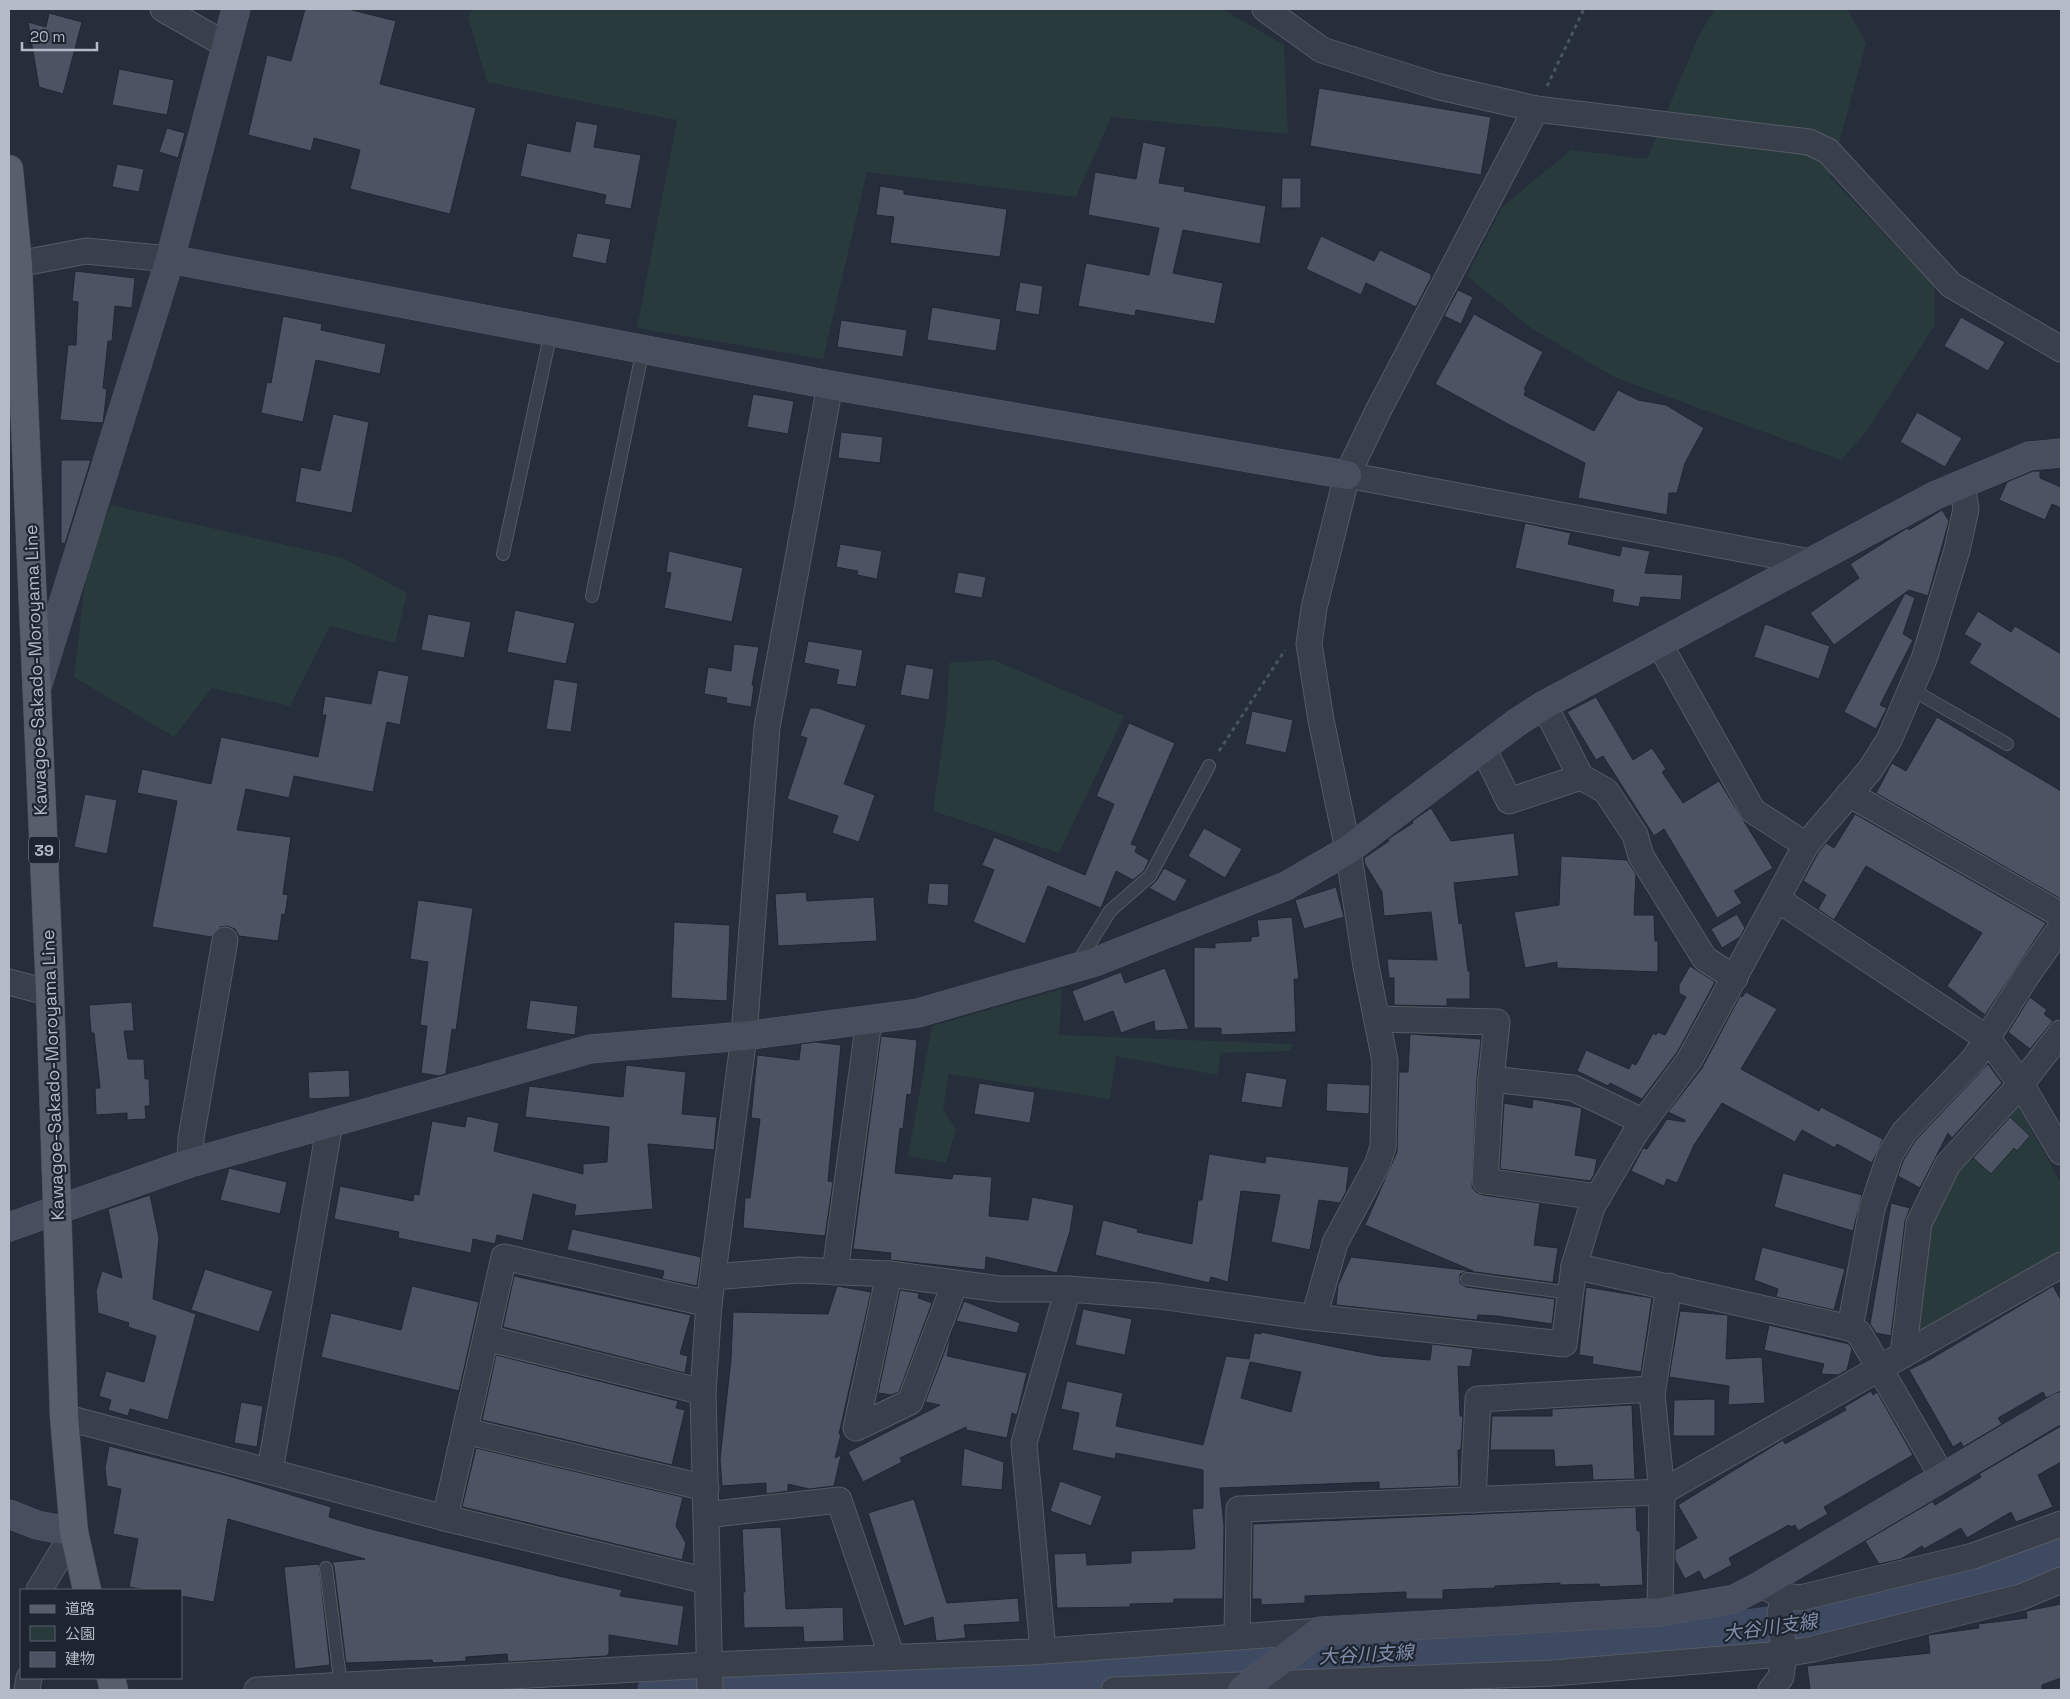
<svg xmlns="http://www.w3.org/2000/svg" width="2070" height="1699" font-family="'Space Grotesk','Noto Sans JP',sans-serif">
	<rect width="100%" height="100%" fill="#262d3b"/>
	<g fill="#293a3d">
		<polygon points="473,9 1222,9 1284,45 1288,134 1111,117 1076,197 867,172 823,359 637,328 677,120 487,82 468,17"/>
		<polygon points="1715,9 1847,9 1866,43 1830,177 1934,285 1935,325 1866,432 1841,460 1614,377 1531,328 1467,276 1502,207 1571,150 1647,159 1699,35"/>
		<polygon points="111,505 343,558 407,593 395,643 330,626 290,706 212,688 174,737 74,677 88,557"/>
		<polygon points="994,660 1124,716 1059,853 933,811 947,710 949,663"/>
		<polygon points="1062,989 1059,1035 1292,1044 1291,1051 1221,1053 1217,1075 1116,1056 1110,1099 949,1074 943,1110 956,1129 946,1163 908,1156 932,1026"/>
		<polygon points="2009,1105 2018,1106 2061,1183 2061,1256 1922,1333 1914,1326 1924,1227 1953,1167"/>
	</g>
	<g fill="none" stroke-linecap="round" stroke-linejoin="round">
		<polyline stroke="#3d4a62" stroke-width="45" points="660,1690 1244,1662 1712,1636 1802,1625 1982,1577 2061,1550"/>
	</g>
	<g fill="#4c5463" stroke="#212732" fill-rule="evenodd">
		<polygon points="305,9 348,9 396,21 380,84 476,108 450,214 350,189 360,150 314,138 311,151 248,135 267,55 291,61"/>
		<polygon points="49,13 82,22 63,94 39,87 28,22 46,27"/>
		<polygon points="119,69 174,80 167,115 112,105"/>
		<polygon points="1319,88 1491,117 1481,175 1310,146"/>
		<polygon points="576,121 598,125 594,147 641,155 631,209 604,204 606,195 520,176 527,143 570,152"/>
		<polygon points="167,128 185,133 178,158 159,152"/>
		<polygon points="1143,142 1166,147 1159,183 1185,187 1184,191 1266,206 1260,244 1183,230 1173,273 1223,283 1215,324 1136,310 1135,316 1078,306 1086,263 1149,275 1159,228 1088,215 1095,172 1136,179"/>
		<polygon points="117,164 144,169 139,192 112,187"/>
		<polygon points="1282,178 1301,178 1301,208 1281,208"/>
		<polygon points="880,186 904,190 904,194 1007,209 1000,257 890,243 894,217 876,215"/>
		<polygon points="577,233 611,239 606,264 572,257"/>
		<polygon points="1321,236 1374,261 1380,250 1431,274 1431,278 1416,307 1366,283 1361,295 1306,269"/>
		<polygon points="75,271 135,278 132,308 115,306 112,341 108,341 103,388 107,389 103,423 60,420 68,345 76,345 78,302 72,301"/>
		<polygon points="1020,282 1043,286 1039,315 1015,311"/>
		<polygon points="1458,290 1473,297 1461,324 1444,316"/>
		<polygon points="932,307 1001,319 996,351 927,340"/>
		<polygon points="1474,314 1543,352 1524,389 1526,390 1524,395 1594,431 1618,390 1638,400 1666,405 1704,428 1685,463 1677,493 1669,493 1667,515 1578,498 1585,463 1508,424 1435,384"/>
		<polygon points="283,316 322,324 321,330 386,344 380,374 316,360 303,422 261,413 267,382 271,383"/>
		<polygon points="1961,317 2005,342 1988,371 1944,346"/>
		<polygon points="841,320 907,330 903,357 837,347"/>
		<polygon points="753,394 794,401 788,434 747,427"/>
		<polygon points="1917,412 1962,438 1945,467 1900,442"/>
		<polygon points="333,414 369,422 352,513 295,502 301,467 320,471"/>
		<polygon points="841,432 883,437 880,463 838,458"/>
		<polygon points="61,460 91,460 65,544 61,543"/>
		<polygon points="2033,471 2040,471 2040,478 2061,487 2061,508 2052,504 2045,520 1999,500 2007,482"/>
		<polygon points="1942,510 1949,521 1928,596 1909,590 1834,645 1810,613 1859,578 1850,564 1904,530 1908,528 1909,530"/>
		<polygon points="1525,523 1571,533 1568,544 1620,556 1622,546 1650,551 1645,573 1683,575 1681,600 1641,597 1639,607 1612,602 1614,590 1515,568"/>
		<polygon points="840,544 882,551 877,579 857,575 858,571 836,567"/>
		<polygon points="669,551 743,568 732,622 664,608 671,573 666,572"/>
		<polygon points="958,572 986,577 982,598 954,593"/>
		<polygon points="1905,593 1915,598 1903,634 1913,640 1880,705 1887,708 1876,729 1844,712"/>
		<polygon points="515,610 575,623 566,664 507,652"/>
		<polygon points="1978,611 2011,632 2015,626 2061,654 2061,720 1969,663 1981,644 1964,634"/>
		<polygon points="428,614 471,622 464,658 421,650"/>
		<polygon points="1765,624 1830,646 1819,679 1754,657"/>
		<polygon points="808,641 863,650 856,687 836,684 839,670 804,663"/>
		<polygon points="734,644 759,647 752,685 754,686 751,707 726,703 727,698 704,694 708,667 731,671"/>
		<polygon points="906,664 934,669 929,700 900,695"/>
		<polygon points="378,670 409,676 400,725 387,722 373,792 294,776 289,798 246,789 237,830 291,837 283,894 288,895 285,915 282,914 278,941 239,936 235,929 227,926 220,927 211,937 152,927 177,801 137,793 142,769 211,784 221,737 318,757 326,715 322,715 325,696 371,704"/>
		<polygon points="554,679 578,683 571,732 546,729"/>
		<polygon points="1596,697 1633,760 1652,748 1666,769 1662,772 1683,803 1719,781 1773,868 1734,891 1742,903 1717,918 1664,829 1654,836 1603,756 1596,760 1567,712"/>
		<polygon points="810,708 818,708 866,725 844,784 875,795 859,842 832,833 838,816 787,799 807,738 800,736"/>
		<polygon points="1252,711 1293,720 1286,753 1245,744"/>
		<polygon points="1937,717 2061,791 2061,899 1876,793 1892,763 1906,771"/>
		<polygon points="1129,723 1175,743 1131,844 1137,846 1135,852 1149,860 1144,871 1133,880 1116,871 1101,908 1048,886 1025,944 973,922 994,870 982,865 994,837 1085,875 1114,804 1096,796"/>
		<polygon points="85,794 117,800 107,854 74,847"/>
		<polygon points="1431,808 1451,841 1514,833 1519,876 1454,883 1459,924 1462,923 1468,971 1470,971 1470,999 1447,999 1447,1006 1394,1005 1394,978 1389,978 1387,959 1437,960 1431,912 1384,916 1382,892 1365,864 1364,858 1389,841 1388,839 1413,823 1412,821"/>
		<polygon points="1855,814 2046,923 1985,1015 1947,986 1982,933 1866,866 1834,920 1818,909 1826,895 1803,881 1818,853 1826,843 1834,848"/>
		<polygon points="1204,828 1242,849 1225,878 1188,856"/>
		<polygon points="1561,856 1627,860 1636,874 1634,915 1654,915 1655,941 1658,941 1658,972 1557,968 1557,962 1525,968 1514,912 1559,905"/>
		<polygon points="1164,868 1187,880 1175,902 1149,888 1157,880"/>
		<polygon points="929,883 949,884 948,906 927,904"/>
		<polygon points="1336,887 1344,917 1304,929 1295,900"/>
		<polygon points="806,892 807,901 874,897 877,941 778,946 775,894"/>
		<polygon points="418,900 473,908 456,1030 452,1029 446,1074 439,1076 421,1073 427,1026 420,1025 428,962 410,959"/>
		<polygon points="1737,914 1745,928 1740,937 1722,948 1711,929"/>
		<polygon points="1292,917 1299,979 1294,979 1296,1032 1221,1035 1221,1028 1194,1028 1194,947 1215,948 1215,943 1251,941 1251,937 1259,936 1257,920"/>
		<polygon points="674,922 730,925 727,1001 671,998"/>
		<polygon points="1690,966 1715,982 1678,1051 1642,1099 1610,1083 1608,1086 1577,1071 1586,1050 1629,1069 1632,1063 1636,1065 1653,1033 1656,1035 1658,1032 1665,1035 1686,997 1679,993 1679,985"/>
		<polygon points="1165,968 1189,1029 1155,1031 1154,1021 1121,1033 1113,1011 1084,1022 1072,991 1121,972 1125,983"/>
		<polygon points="1746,992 1777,1009 1741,1069 1819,1111 1821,1107 1883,1139 1872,1163 1837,1144 1835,1148 1802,1130 1795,1142 1722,1103 1694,1145 1677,1183 1667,1179 1664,1186 1631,1171 1643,1148 1647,1149 1667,1119 1685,1122 1685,1120 1668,1112 1702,1068 1740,996 1742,997"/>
		<polygon points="2030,997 2047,1010 2044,1014 2053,1021 2030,1049 2008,1032"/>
		<polygon points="530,1000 578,1006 575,1035 526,1029"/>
		<polygon points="132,1002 134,1031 124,1031 128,1059 144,1059 145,1079 149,1079 150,1106 145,1106 146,1119 127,1120 127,1113 96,1115 95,1088 100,1088 94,1033 91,1033 89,1005"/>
		<polygon points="1410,1034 1481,1039 1477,1078 1472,1187 1476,1192 1483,1195 1540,1203 1534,1245 1558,1248 1553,1282 1557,1283 1468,1271 1460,1274 1460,1283 1466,1287 1555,1299 1552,1324 1497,1316 1478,1315 1477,1320 1336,1305 1338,1285 1351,1257 1473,1271 1365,1225 1397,1152 1399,1072 1408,1072"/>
		<polygon points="881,1036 917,1040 911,1095 907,1094 903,1129 900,1128 895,1173 952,1179 953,1174 992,1177 989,1216 1028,1220 1032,1197 1074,1205 1070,1231 1057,1273 986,1257 985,1270 890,1260 891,1253 853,1249"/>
		<polygon points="815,1042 841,1045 828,1181 833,1182 825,1236 743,1228 745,1198 750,1198 760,1119 751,1118 757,1055 799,1060 801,1044"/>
		<polygon points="1988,1064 2002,1083 1952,1138 1948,1133 1920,1188 1898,1176 1903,1161 1915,1141"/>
		<polygon points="626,1065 686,1072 682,1114 717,1117 714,1150 648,1144 653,1209 574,1216 576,1205 533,1194 523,1241 497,1235 495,1244 473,1239 471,1253 398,1238 399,1232 334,1219 340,1186 413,1201 414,1194 419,1195 432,1121 465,1127 467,1116 499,1123 494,1151 583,1174 583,1164 607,1162 609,1127 525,1117 529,1086 623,1097"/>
		<polygon points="349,1070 350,1097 309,1099 308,1072"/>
		<polygon points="1246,1072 1287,1079 1282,1108 1241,1102"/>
		<polygon points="979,1083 1035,1092 1030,1123 974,1114"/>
		<polygon points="1327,1083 1370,1085 1369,1114 1326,1111"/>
		<polygon points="1533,1099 1582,1108 1575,1155 1597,1159 1594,1175 1590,1181 1500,1169 1504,1103 1532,1108"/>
		<polygon points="2010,1117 2030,1136 2017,1151 2014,1148 1991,1174 1973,1158"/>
		<polygon points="1209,1154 1265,1163 1266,1156 1349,1167 1346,1192 1340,1203 1319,1200 1310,1250 1271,1242 1280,1195 1241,1191 1228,1282 1211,1277 1209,1283 1095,1255 1103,1220 1138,1229 1137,1232 1192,1244 1198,1200 1202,1200"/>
		<polygon points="229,1168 287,1182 280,1214 220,1200"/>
		<polygon points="1783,1173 1862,1195 1853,1231 1774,1207"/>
		<polygon points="150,1195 159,1238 153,1299 196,1314 168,1420 130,1409 128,1416 108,1410 111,1400 99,1396 106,1371 144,1382 156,1336 128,1327 129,1323 98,1313 96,1291 102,1271 122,1278 108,1209"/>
		<polygon points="1891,1203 1910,1208 1905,1221 1891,1336 1876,1333 1870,1324"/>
		<polygon points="572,1229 701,1257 697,1286 662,1279 664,1271 567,1250"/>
		<polygon points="1762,1247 1845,1269 1834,1310 1776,1297 1778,1289 1754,1280"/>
		<polygon points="205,1269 273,1291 259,1332 191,1310"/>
		<polygon points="514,1276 691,1315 680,1354 688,1356 685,1373 503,1327"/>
		<polygon points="412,1286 479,1302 459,1391 321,1357 331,1313 401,1330"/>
		<polygon points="837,1286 871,1292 839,1434 841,1434 835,1458 841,1455 834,1486 809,1489 788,1484 788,1491 766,1494 766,1483 722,1486 720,1459 731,1359 733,1312 828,1314"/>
		<polygon points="2053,1286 2061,1300 2061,1391 2046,1398 2043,1392 1998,1418 2002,1424 1963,1447 1961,1442 1953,1447 1909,1370 1929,1360"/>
		<polygon points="1586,1287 1652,1298 1641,1372 1592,1364 1593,1357 1579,1355"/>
		<polygon points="900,1290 919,1293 918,1298 932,1303 899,1392 891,1395 878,1393"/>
		<polygon points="964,1301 1020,1323 1017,1333 956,1321"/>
		<polygon points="1083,1309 1132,1319 1125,1355 1075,1345"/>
		<polygon points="1680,1311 1728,1315 1726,1359 1762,1357 1765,1403 1728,1405 1729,1386 1669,1377"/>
		<polygon points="1769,1325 1849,1344 1852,1349 1847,1370 1838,1375 1821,1374 1824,1364 1764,1350"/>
		<polygon points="952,1332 947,1356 1027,1373 1017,1415 1012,1413 1007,1438 966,1430 966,1427 900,1458 902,1462 863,1482 848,1452 940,1405 925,1402"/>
		<path d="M1261 1332 1380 1356 1430 1360 1432 1344 1473 1349 1470 1367 1458 1366 1460 1416H1463L1461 1450H1458L1459 1486 1379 1489V1482L1220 1488 1224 1526 1223 1599H1174V1603L1130 1604V1607L1057 1608 1054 1554 1086 1553 1087 1565 1131 1563V1551L1192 1549 1195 1548 1192 1509 1203 1508V1470L1116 1453 1115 1459 1072 1450 1079 1413 1061 1409 1067 1381 1123 1393 1116 1426 1203 1445 1226 1356 1249 1359 1254 1333 1261 1334ZM1250 1362 1301 1372 1291 1412 1241 1398Z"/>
		<polygon points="496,1355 678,1401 676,1408 685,1410 672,1465 482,1420"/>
		<polygon points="1871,1391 1873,1395 1877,1392 1913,1455 1824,1507 1828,1514 1798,1531 1795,1525 1791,1527 1789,1525 1729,1558 1732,1565 1704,1580 1699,1571 1685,1579 1675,1560 1675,1550 1697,1538 1678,1505 1783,1440 1785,1444 1846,1410 1844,1407"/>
		<polygon points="1715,1399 1715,1436 1673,1436 1674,1400"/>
		<polygon points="241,1402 263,1406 257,1447 234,1443"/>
		<polygon points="1632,1405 1635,1479 1593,1480 1592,1465 1555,1467 1554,1450 1490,1450 1492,1416 1552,1416 1552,1409"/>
		<polygon points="2061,1426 2061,1462 2038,1475 2053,1507 2016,1522 2011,1512 1967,1538 1961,1528 1924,1549 1922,1546 1901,1559 1879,1564 1865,1541 1933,1501 1935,1505 1981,1477 1979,1474"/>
		<polygon points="109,1446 229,1476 331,1507 329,1517 367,1528 563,1577 622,1590 620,1596 684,1606 678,1646 609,1635 609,1654 606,1656 508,1662 507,1654 466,1657 466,1661 433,1663 432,1660 346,1663 334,1567 332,1562 365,1559 228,1519 214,1602 181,1596 181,1590 147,1590 129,1587 138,1539 113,1534 121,1489 107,1486 105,1468"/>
		<polygon points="476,1448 683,1497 676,1526 686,1543 682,1560 462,1507"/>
		<polygon points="964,1448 1004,1462 1002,1490 961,1486"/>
		<polygon points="1060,1481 1102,1496 1091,1526 1050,1511"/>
		<polygon points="914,1499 947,1603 1018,1598 1020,1622 964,1625 966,1638 936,1641 933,1617 904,1626 868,1513"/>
		<polygon points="1636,1507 1637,1531 1640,1531 1643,1585 1600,1587 1599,1584 1560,1585 1560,1583 1495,1586 1495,1588 1443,1590 1443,1599 1406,1599 1406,1592 1305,1596 1305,1603 1261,1605 1261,1599 1252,1599 1253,1524"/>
		<polygon points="781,1527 786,1609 843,1607 844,1641 804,1642 803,1627 744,1628 743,1592 745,1592 742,1529"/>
		<polygon points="319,1564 330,1665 295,1669 284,1567"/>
		<polygon points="2061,1604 2061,1678 2042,1685 2042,1690 1810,1690 1807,1666 1930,1653 1928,1635 1979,1628 1978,1624 2027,1618 2026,1611"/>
	</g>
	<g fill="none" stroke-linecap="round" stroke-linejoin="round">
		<g stroke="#555b66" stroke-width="14">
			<g id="lane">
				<polyline points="503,554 551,332"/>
				<polyline points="592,596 643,349"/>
				<polyline points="1911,689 2007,744"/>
				<polyline points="1077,964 1110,911 1150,876 1209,766"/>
				<polyline points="1467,1279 1571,1293"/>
				<polyline points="326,1568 341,1686"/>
			</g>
		</g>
		<g stroke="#555b66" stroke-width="27">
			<g id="street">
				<polyline points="163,9 226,45"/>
				<polyline points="1265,9 1322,50 1436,86 1536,109 1809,142 1828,151 1951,285 2061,349"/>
				<polyline points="9,268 18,264 86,251 170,259"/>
				<polyline points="1347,475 1810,562"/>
				<polyline points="1660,645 1753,811 1806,845"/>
				<polyline points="1544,705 1581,777 1606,791 1635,835 1641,856 1705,959 1735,978"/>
				<polyline points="1483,748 1509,801 1581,777"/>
				<polyline points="1849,794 2061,915"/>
				<polyline points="1777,899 1988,1039 2021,1084 2061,1152"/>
				<polyline points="9,982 50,993"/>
				<polyline points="1377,1019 1497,1022 1491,1079"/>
				<polyline points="190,1163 191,1138 225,940"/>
				<polyline points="1598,1197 1485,1181 1491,1079 1573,1088 1644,1122"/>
				<polyline points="1574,1266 1850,1328 1859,1333 1942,1476"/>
				<polyline points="835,1272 869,1020"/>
				<polyline points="889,1274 856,1428 910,1402 955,1283"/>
				<polyline points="713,1277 799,1270 889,1274 1000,1289 1068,1289 1159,1296 1302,1316 1564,1344 1574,1266 1592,1207 1636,1132 1690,1059 1806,845 1870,770 1889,740 1924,659 1957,550 1966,509 1962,484"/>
				<polyline points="1314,1317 1335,1243 1377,1165 1383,1147 1385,1061 1366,966 1348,850 1321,720 1309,644 1314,608 1347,475 1379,409 1536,109"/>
				<polyline points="1850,1328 1872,1209 1890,1155 1904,1132 1974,1059 2026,977 2061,927"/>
				<polyline points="486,1338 703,1392"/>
				<polyline points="1903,1355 1919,1223 1948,1164 2021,1084 2061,1033"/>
				<polyline points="64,1417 445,1518 707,1581"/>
				<polyline points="465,1431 706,1488"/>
				<polyline points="270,1471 330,1123"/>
				<polyline points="1473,1500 1478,1399 1653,1389"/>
				<polyline points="706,1515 839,1500 892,1657"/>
				<polyline points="445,1518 504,1257 709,1304"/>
				<polyline points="1761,1585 1783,1596 1800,1598 1973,1556 2061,1524"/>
				<polyline points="39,1590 74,1532"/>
				<polyline points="1660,1612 1662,1492 1652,1394 1669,1286"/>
				<polyline points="1237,1637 1239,1509 1662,1492 2061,1265"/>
				<polyline points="1043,1650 1024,1443 1068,1289"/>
				<polyline points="27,1690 29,1678"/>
				<polyline points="257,1690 709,1665 1031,1652 1320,1631"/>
				<polyline points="710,1690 703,1392 709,1304 744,1036 767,727 830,385"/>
				<polyline points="1114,1690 1553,1673 1784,1654 1813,1649 2021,1597 2061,1580"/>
				<polyline points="1771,1690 1781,1677 1784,1654 1780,1615 1783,1596"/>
			</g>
		</g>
		<g stroke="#555b66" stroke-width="29">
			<g id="secondary">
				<polyline points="170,259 830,385 1347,475"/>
				<polyline points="38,684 170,259 236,9"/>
				<polyline points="9,1227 190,1163 590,1049 744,1036 918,1013 1095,962 1286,886 1348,850 1516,723 1544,705 1936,495 2029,456 2061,453"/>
				<polyline points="9,1514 37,1525 74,1532"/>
				<polyline points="1242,1690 1320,1631 1660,1612 1734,1599 1761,1585 2061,1407"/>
			</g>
		</g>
		<g stroke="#434954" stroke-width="29">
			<g id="primary">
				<polyline points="9,169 18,264 50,993 64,1417 74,1532 87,1590"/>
				<polyline points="111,1678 114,1690"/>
			</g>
		</g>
		<g stroke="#48575b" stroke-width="3" stroke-dasharray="4 4" stroke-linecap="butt">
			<polyline points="1547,86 1584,9"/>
			<polyline points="1219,751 1285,650"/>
		</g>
		<use href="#lane" stroke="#393f4b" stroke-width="12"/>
		<use href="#street" stroke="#393f4b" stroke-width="25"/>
		<use href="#secondary" stroke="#484e5e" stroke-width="28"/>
		<use href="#primary" stroke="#585e6b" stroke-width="28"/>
	</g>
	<g text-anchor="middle" stroke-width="4.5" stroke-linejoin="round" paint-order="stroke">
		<rect fill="#1f2530" stroke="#888e99" stroke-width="1" x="29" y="836.5" width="30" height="27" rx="4"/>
		<g font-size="16" font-weight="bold" fill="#b5bbc6">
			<text x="44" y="856">39</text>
		</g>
		<g font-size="18" fill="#b5bbc6" stroke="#1f2530">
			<text transform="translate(36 670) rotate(-92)" y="6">Kawagoe-Sakado-Moroyama Line</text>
			<text transform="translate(53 1075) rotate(-92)" y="6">Kawagoe-Sakado-Moroyama Line</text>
		</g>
		<g font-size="19" font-style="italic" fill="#808fab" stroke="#1f2530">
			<text transform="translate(1770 1627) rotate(-8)" y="7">大谷川支線</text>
			<text transform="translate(1366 1654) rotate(-3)" y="7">大谷川支線</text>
		</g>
	</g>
	<rect width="2070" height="1699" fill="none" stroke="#b5bbc6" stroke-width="20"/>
	<rect x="20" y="1589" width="162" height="90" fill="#1f2530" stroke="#5b616c"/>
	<rect x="30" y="1605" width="25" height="8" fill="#585e6b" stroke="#5b616c"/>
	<text x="65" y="1614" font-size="15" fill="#b5bbc6">道路</text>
	<rect x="30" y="1626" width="25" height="15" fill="#293a3d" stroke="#5b616c"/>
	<text x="65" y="1639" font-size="15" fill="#b5bbc6">公園</text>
	<rect x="30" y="1652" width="25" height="15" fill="#4c5463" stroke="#5b616c"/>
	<text x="65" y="1664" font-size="15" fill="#b5bbc6">建物</text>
	<path d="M22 42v8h75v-8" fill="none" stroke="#b5bbc6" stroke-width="2.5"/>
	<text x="30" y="42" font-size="15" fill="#b5bbc6" stroke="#1f2530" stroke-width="4" paint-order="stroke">20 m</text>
</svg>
